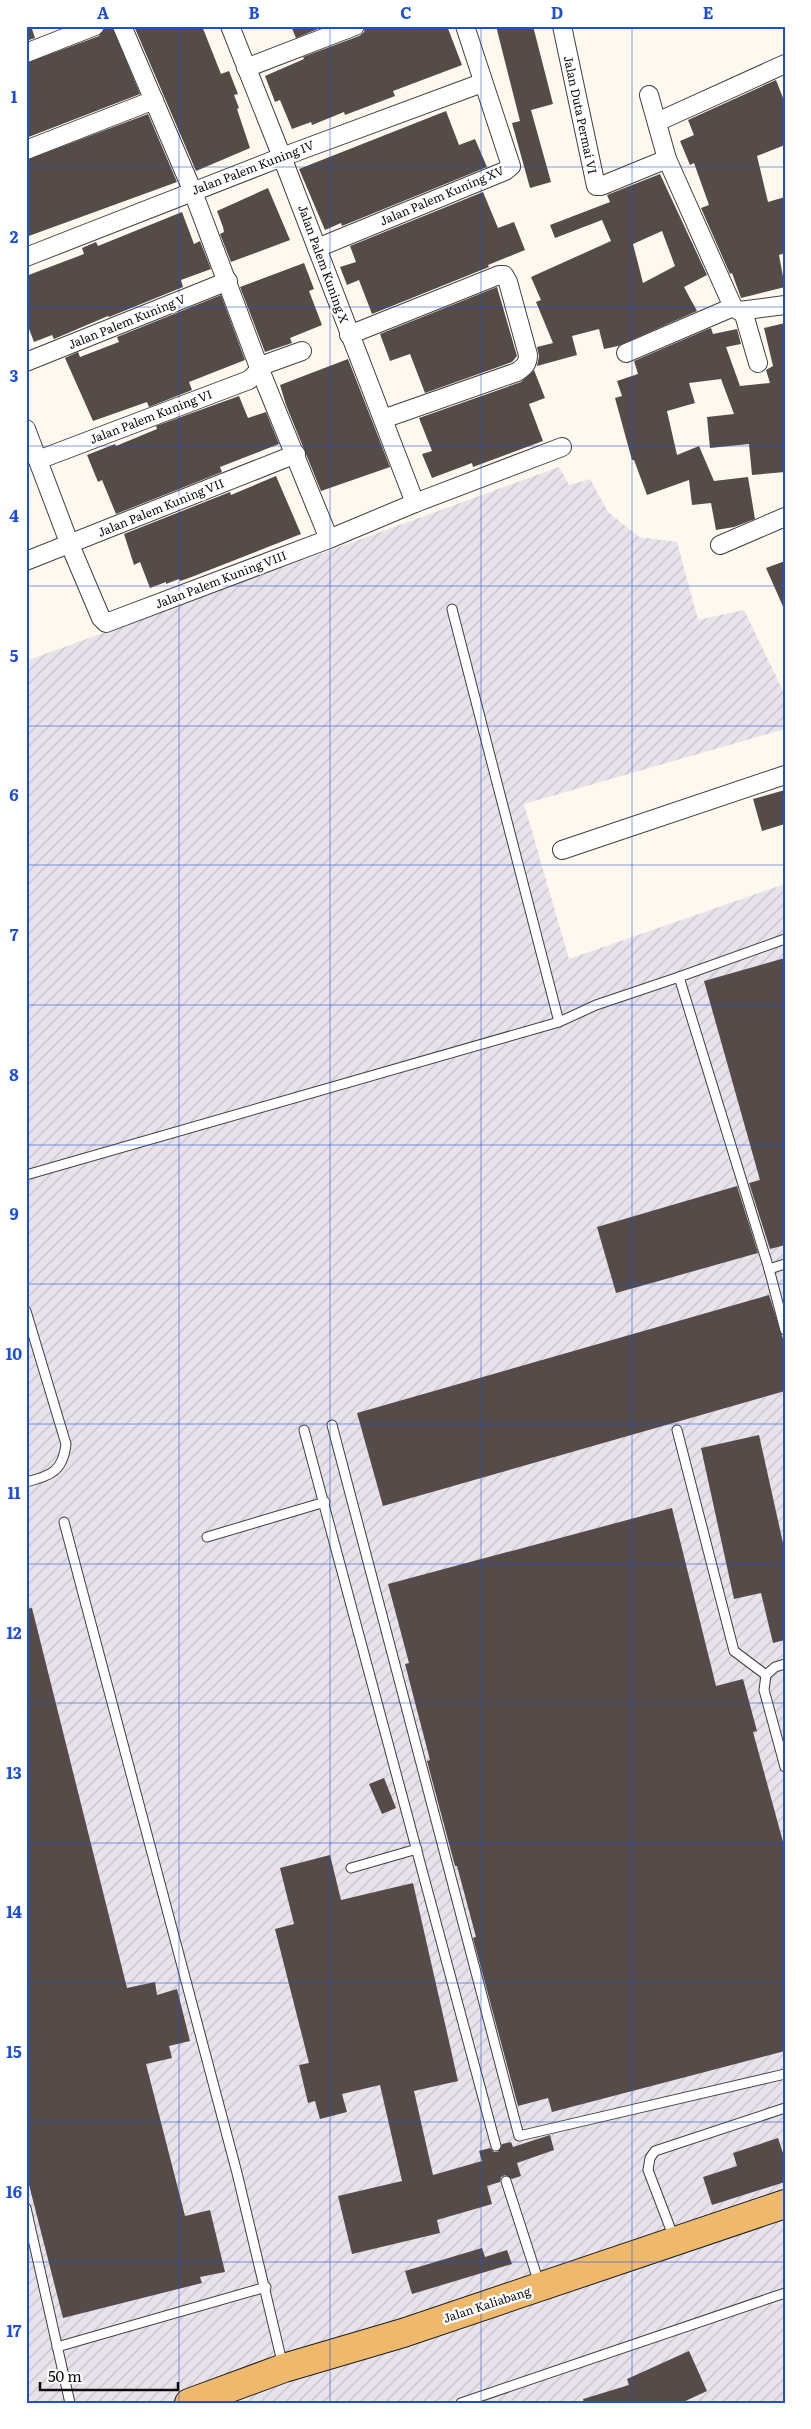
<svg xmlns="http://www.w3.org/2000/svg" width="811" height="2429" font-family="Literata,serif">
	<defs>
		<pattern id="industrial-furrows" width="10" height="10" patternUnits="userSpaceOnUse" patternTransform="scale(1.25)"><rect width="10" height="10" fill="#e8e2eb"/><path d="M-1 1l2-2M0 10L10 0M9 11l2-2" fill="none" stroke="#c6c1c8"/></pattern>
	</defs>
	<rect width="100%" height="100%" fill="#fef8ee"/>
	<polygon fill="url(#industrial-furrows)" points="559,467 569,485 590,479 608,512 639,537 677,542 698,620 744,610 785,695 785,729 524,804 569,959 785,884 785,2403 26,2403 26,661"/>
	<g fill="#554c4a" fill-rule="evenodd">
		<polygon points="26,26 31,26 35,38 26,41"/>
		<polygon points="106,26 112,26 140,94 26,138 26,63 99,36"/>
		<polygon points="134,26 202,26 221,74 229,71 238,94 234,95 239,108 237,109 250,148 196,171"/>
		<polygon points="291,26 325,26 296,38"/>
		<polygon points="365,26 447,26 462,65 393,91 395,96 345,115 344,112 312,125 311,122 292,129 280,100 275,102 265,76 304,59 303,57 359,36 364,32"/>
		<polygon points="496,26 533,26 553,104 531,110 551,182 530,188 512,123 520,121"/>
		<polygon points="776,80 785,103 785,145 757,156 768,202 785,197 785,253 779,255 785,287 741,298 732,273 730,274 701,208 709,205 694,163 690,165 680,141 694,135 688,120"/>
		<polygon points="446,111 459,145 475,139 487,167 342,226 341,223 325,230 299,169"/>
		<polygon points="148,114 177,182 26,237 26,160"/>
		<path d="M660 174 707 275 684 287 697 311 618 346 604 349 599 329 572 336 577 355 537 366 539 356 537 347 553 343 536 302 541 300 531 277 611 241 602 220 555 238 550 225 610 202 607 195ZM662 231 675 266 643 283 633 244Z"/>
		<polygon points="268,188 290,240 231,262 220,234 224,232 223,227 217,211"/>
		<polygon points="483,192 498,228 514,222 525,250 488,265 489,267 372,314 359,280 347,285 340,267 356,262 350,246"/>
		<polygon points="182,212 194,244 200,241 211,269 181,280 183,287 109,317 108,316 54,339 52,335 34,342 26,321 26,276 84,254 82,248 96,242 98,246"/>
		<polygon points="304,263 314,289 309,291 322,325 290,338 292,343 265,352 240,287"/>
		<polygon points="497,287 517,356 512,362 425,393 410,354 390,361 380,334"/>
		<polygon points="221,295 245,360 189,382 192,390 149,407 147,402 93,421 65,358 78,352 80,357 119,342 117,337"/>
		<polygon points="785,323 785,472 752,475 749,444 710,448 707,417 734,414 721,379 689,383 695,403 667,411 677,455 699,446 714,481 748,477 755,519 734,527 716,530 711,503 692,505 689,480 647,495 634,460 632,460 615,398 622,396 617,381 638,374 634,361 708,329 711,328 713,334 737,329 741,344 726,347 740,386 770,383 766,370 773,366 764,328"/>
		<polygon points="348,359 390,467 321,491 286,405 280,385"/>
		<polygon points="534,370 545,398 529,404 543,441 473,467 472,463 432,478 422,454 432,451 419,418 521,382"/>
		<polygon points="239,396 248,418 266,412 279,444 220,467 222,472 116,514 102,480 98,482 87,455 115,444 116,446 157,429 156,426"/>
		<polygon points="276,476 301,534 189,578 180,581 179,579 166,584 166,582 150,588 140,562 134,565 124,534 230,492 231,495"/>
		<polygon points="785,561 785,611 766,568"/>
		<polygon points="785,790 785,824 762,831 753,799"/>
		<polygon points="785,958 785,1245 770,1249 749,1183 760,1180 704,981"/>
		<polygon points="737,1186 758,1253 616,1293 597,1227"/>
		<polygon points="769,1295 785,1345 785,1391 383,1506 357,1413"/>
		<polygon points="759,1435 785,1552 785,1640 773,1643 761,1593 734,1599 701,1448"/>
		<polygon points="672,1508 716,1686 743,1679 757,1731 753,1732 785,1849 785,2051 552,2112 548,2098 518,2106 473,1938 476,1937 457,1866 455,1866 427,1761 430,1760 405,1664 409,1663 388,1584"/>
		<polygon points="32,1608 127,1988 155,1982 157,1995 177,1989 190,2041 169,2046 172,2058 146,2064 185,2216 210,2210 225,2272 200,2277 202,2283 63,2318 26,2173 26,1609"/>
		<polygon points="384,1778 396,1808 382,1814 369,1784"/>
		<polygon points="330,1855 341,1900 413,1883 458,2081 414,2091 433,2175 482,2161 479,2151 490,2148 494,2152 498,2152 502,2144 511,2142 513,2147 550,2135 554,2150 517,2163 521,2176 512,2179 505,2175 501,2177 500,2182 487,2186 492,2204 437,2220 440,2233 352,2254 338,2196 402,2181 380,2085 342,2094 347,2112 320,2119 315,2101 308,2103 299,2065 309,2063 275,1929 294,1924 280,1868"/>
		<polygon points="778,2138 785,2159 785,2182 712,2205 703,2177 737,2166 733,2153"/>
		<polygon points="482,2248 485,2257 507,2250 512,2264 412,2294 405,2271"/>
		<polygon points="689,2351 707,2391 681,2403 584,2403 583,2399 629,2385 627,2379"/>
	</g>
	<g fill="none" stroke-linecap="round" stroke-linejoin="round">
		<g stroke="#404040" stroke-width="11">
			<g id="service">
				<polyline points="679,977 785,939"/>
				<polyline points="559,1022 596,1005 679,977 769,1269 785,1330"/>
				<polyline points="26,1175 559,1022 452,609"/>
				<polyline points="769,1269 785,1264"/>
				<path d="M26 1311 66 1444C63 1471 51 1476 26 1482"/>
				<polyline points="332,1425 519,2136 785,2074"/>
				<polyline points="304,1430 496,2146"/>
				<polyline points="677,1430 734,1651 766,1675"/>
				<polyline points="64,1522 237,2173 283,2366"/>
				<polyline points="207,1537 325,1502"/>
				<polyline points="785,1664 775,1667 766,1675 764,1690 785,1767"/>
				<polyline points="351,1868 417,1849"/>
				<polyline points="506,2181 539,2283"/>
				<polyline points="26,2208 70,2403"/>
				<polyline points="674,2238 648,2170 650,2158 655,2151 785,2108"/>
				<polyline points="57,2347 266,2287"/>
				<polyline points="461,2403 785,2293"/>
			</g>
		</g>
		<g stroke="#404040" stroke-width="20">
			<g id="minor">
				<polyline points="122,26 193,192 260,370 329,539"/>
				<polyline points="230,26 282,157 415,503"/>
				<polyline points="562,26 596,186 601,186 667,159"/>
				<polyline points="26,53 95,26"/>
				<polyline points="246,68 355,26"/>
				<polyline points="649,95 667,159 733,307 739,311 785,305"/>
				<polyline points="657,122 785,64"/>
				<polyline points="26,150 154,100"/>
				<polyline points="317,248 505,171 511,166 465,26"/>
				<polyline points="26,257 282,157 482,83"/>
				<polyline points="743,311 758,363"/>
				<path d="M349 335 499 275H504L508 282 528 355C528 364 524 367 517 372L383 419"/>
				<polyline points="626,353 733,307"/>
				<polyline points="26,362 228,281"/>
				<polyline points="26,429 70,545 101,618 106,623 329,539 415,503 562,447"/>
				<polyline points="38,460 249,380 266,364 302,351"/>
				<polyline points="720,545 785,517"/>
				<polyline points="26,561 296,454"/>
				<polyline points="562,850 785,775"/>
			</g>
		</g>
		<g stroke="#1e1e1e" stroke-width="30">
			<polyline id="primary" points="189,2403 284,2368 403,2333 785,2204"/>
		</g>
		<use href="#service" stroke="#fff" stroke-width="9"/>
		<use href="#minor" stroke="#fff" stroke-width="18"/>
		<use href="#primary" stroke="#eeb86d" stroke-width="28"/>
	</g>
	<path fill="none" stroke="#1d4ed8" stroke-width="1" stroke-opacity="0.55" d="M179 26V2403M330 26V2403M481 26V2403M632 26V2403M26 167H785M26 307H785M26 446H785M26 586H785M26 726H785M26 865H785M26 1005H785M26 1145H785M26 1284H785M26 1424H785M26 1564H785M26 1703H785M26 1843H785M26 1983H785M26 2122H785M26 2262H785"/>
	<g text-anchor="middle" stroke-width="5" stroke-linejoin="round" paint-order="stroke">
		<g font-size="12" fill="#0d0d0d" stroke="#fff">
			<text transform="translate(580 115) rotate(78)" y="4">Jalan Duta Permai VI</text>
			<text transform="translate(253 168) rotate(-21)" y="4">Jalan Palem Kuning IV</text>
			<text transform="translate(442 196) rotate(-23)" y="4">Jalan Palem Kuning XV</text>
			<text transform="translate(323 264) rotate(70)" y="4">Jalan Palem Kuning X</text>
			<text transform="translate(127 322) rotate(-22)" y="4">Jalan Palem Kuning V</text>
			<text transform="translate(151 417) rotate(-21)" y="4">Jalan Palem Kuning VI</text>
			<text transform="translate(161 508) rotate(-22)" y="4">Jalan Palem Kuning VII</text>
			<text transform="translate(221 580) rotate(-21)" y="4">Jalan Palem Kuning VIII</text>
			<text transform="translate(487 2305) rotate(-18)" y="4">Jalan Kaliabang</text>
		</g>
	</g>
	<rect width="811" height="2429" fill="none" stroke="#ffffff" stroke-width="55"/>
	<path d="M40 2382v8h138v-8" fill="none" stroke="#0d0d0d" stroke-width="2.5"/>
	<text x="48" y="2382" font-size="15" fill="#0d0d0d" stroke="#ffffff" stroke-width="4" paint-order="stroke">50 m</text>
	<rect x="28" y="28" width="756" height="2374" fill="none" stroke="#1d4ed8" stroke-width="2"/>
	<g font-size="16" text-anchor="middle" font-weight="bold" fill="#1d4ed8">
		<text x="103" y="19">A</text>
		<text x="254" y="19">B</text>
		<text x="406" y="19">C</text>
		<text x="557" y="19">D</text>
		<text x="708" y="19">E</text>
		<text x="14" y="103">1</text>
		<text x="14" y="243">2</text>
		<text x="14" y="382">3</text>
		<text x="14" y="522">4</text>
		<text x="14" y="662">5</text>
		<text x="14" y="801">6</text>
		<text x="14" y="941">7</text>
		<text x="14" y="1081">8</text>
		<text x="14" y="1220">9</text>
		<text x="14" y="1360">10</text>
		<text x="14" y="1499">11</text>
		<text x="14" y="1639">12</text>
		<text x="14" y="1779">13</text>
		<text x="14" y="1918">14</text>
		<text x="14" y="2058">15</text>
		<text x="14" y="2198">16</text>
		<text x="14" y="2337">17</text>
	</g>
</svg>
